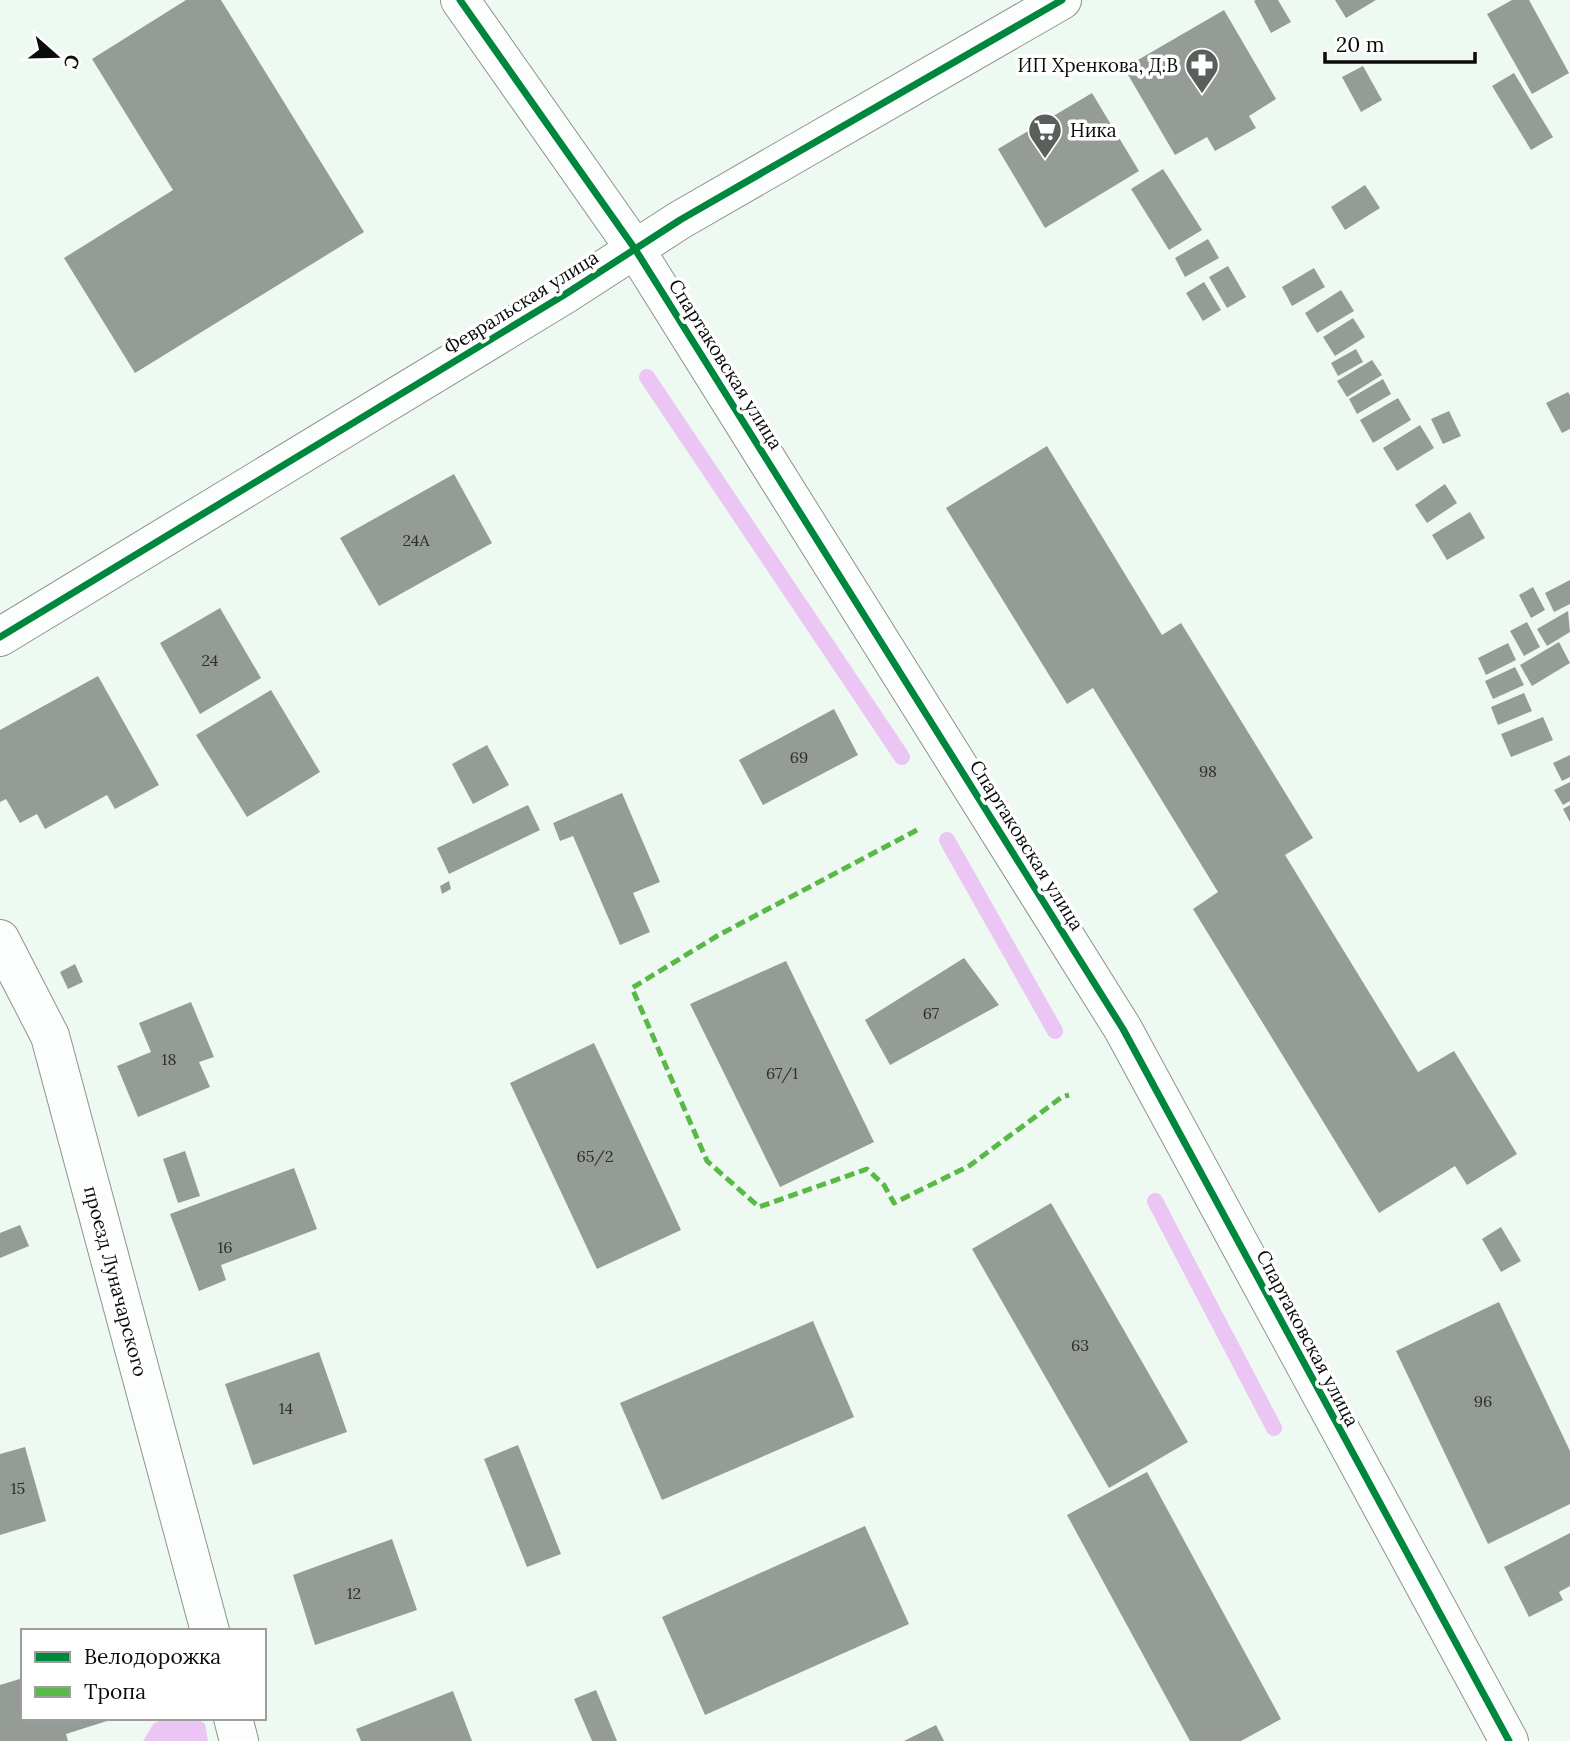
<svg xmlns="http://www.w3.org/2000/svg" width="1570" height="1741" font-family="Lora,serif">
	<rect width="100%" height="100%" fill="#eefaf1"/>
	<polygon fill="#ebc5f4" points="168,1718 196,1718 205,1724 208,1741 143,1741 154,1723"/>
	<g fill="none" stroke-linecap="round" stroke-linejoin="round">
		<g stroke="#ebc5f4" stroke-width="16">
			<polyline points="647,377 902,757"/>
			<polyline points="947,840 1055,1031"/>
			<polyline points="1155,1201 1274,1428"/>
		</g>
	</g>
	<g fill="#959c96">
		<polygon points="186,0 221,0 364,232 135,373 64,258 173,190 92,59"/>
		<polygon points="1256,0 1278,0 1291,22 1271,33 1254,1"/>
		<polygon points="1335,0 1376,0 1346,18"/>
		<polygon points="1512,0 1529,0 1569,73 1532,94 1487,14"/>
		<polygon points="1224,10 1276,99 1249,116 1256,128 1215,151 1207,137 1175,155 1124,68"/>
		<polygon points="1363,66 1382,100 1361,112 1342,77"/>
		<polygon points="1514,73 1553,137 1531,150 1492,86"/>
		<polygon points="1092,93 1139,171 1045,228 998,149"/>
		<polygon points="1163,169 1202,230 1169,250 1131,189"/>
		<polygon points="1365,185 1380,208 1345,230 1331,207"/>
		<polygon points="1208,239 1219,258 1185,277 1175,258"/>
		<polygon points="1228,266 1246,297 1227,308 1209,277"/>
		<polygon points="1314,268 1325,287 1292,306 1282,287"/>
		<polygon points="1204,282 1221,310 1203,321 1186,293"/>
		<polygon points="1341,290 1354,311 1317,333 1305,313"/>
		<polygon points="1353,318 1365,337 1335,356 1323,337"/>
		<polygon points="1356,349 1363,362 1338,376 1331,363"/>
		<polygon points="1372,360 1382,375 1347,397 1337,381"/>
		<polygon points="1383,379 1391,394 1357,414 1349,399"/>
		<polygon points="1568,392 1570,395 1570,429 1562,433 1546,403"/>
		<polygon points="1398,398 1411,420 1373,443 1360,420"/>
		<polygon points="1449,411 1461,436 1443,444 1431,419"/>
		<polygon points="1420,425 1434,448 1397,471 1383,448"/>
		<polygon points="1047,446 1162,635 1181,623 1313,838 1285,855 1418,1072 1454,1051 1517,1154 1467,1185 1455,1166 1379,1213 1193,909 1218,892 1093,688 1067,704 946,508"/>
		<polygon points="454,474 492,543 379,606 340,538"/>
		<polygon points="1445,484 1457,503 1427,523 1415,505"/>
		<polygon points="1470,512 1485,538 1447,560 1432,535"/>
		<polygon points="1570,580 1570,604 1554,612 1545,593"/>
		<polygon points="1533,587 1545,610 1531,618 1519,595"/>
		<polygon points="220,608 261,678 200,714 160,643"/>
		<polygon points="1568,611 1570,632 1547,646 1537,629"/>
		<polygon points="1527,622 1540,647 1524,656 1510,631"/>
		<polygon points="1559,642 1570,663 1532,686 1520,665"/>
		<polygon points="1508,643 1516,660 1486,675 1478,658"/>
		<polygon points="1515,667 1524,685 1493,699 1485,681"/>
		<polygon points="98,676 159,785 115,809 107,795 45,829 37,814 20,823 6,799 0,802 0,730"/>
		<polygon points="271,690 320,772 247,817 196,735"/>
		<polygon points="1524,693 1532,711 1498,725 1491,707"/>
		<polygon points="834,709 858,755 763,805 739,760"/>
		<polygon points="1543,717 1553,740 1511,757 1501,734"/>
		<polygon points="487,745 509,785 473,804 452,764"/>
		<polygon points="1570,755 1570,777 1562,781 1553,763"/>
		<polygon points="1570,782 1570,801 1563,805 1554,790"/>
		<polygon points="622,793 660,882 633,893 650,932 620,945 573,836 560,841 553,823"/>
		<polygon points="528,805 540,830 449,874 437,848"/>
		<polygon points="1570,805 1570,822 1563,809"/>
		<polygon points="449,881 451,889 442,894 440,886"/>
		<polygon points="964,958 999,1005 890,1065 865,1020"/>
		<polygon points="786,961 874,1142 780,1187 690,1004"/>
		<polygon points="75,964 83,982 68,989 60,972"/>
		<polygon points="191,1002 214,1057 199,1062 210,1087 138,1117 117,1066 151,1052 139,1023"/>
		<polygon points="594,1043 681,1230 597,1269 510,1083"/>
		<polygon points="185,1151 200,1196 178,1203 163,1159"/>
		<polygon points="294,1168 317,1229 221,1265 226,1280 199,1291 170,1214"/>
		<polygon points="1051,1203 1188,1442 1109,1488 972,1249"/>
		<polygon points="20,1225 29,1246 0,1258 0,1233"/>
		<polygon points="1501,1227 1521,1261 1501,1272 1482,1239"/>
		<polygon points="1499,1302 1570,1451 1570,1504 1488,1544 1396,1351"/>
		<polygon points="813,1321 854,1417 662,1500 620,1403"/>
		<polygon points="319,1352 347,1432 253,1465 225,1384"/>
		<polygon points="518,1445 561,1554 527,1567 484,1459"/>
		<polygon points="25,1447 46,1521 0,1535 0,1454"/>
		<polygon points="1147,1472 1281,1719 1241,1741 1190,1741 1067,1515"/>
		<polygon points="865,1526 909,1624 705,1715 662,1617"/>
		<polygon points="1570,1533 1570,1586 1559,1592 1563,1600 1529,1617 1504,1567"/>
		<polygon points="392,1539 417,1610 315,1645 293,1575"/>
		<polygon points="23,1678 23,1718 107,1718 107,1721 66,1734 68,1741 0,1741 0,1685"/>
		<polygon points="596,1690 617,1741 592,1741 574,1699"/>
		<polygon points="453,1691 472,1741 361,1741 356,1729"/>
		<polygon points="936,1725 944,1741 904,1741"/>
	</g>
	<g fill="none" stroke-linecap="round" stroke-linejoin="round">
		<g stroke="#8d938f" stroke-width="40">
			<g id="street">
				<polyline points="460,0 635,249 1123,1029 1509,1741"/>
				<polyline points="0,637 564,295 680,220 1062,0"/>
				<polyline points="0,939 50,1036 210,1631"/>
				<polyline points="233,1718 239,1741"/>
			</g>
		</g>
		<use href="#street" stroke="#fcfefd" stroke-width="38"/>
		<polyline stroke="#58b947" stroke-width="5" stroke-dasharray="10 5" stroke-linecap="butt" points="917,830 717,936 632,988 707,1161 759,1207 867,1169 884,1185 894,1203 969,1166 1062,1097 1069,1095"/>
		<g stroke="#fff" stroke-width="11">
			<g id="cycleway">
				<polyline points="460,0 635,249 1123,1029 1509,1741"/>
				<polyline points="0,637 564,295 680,220 1062,0"/>
			</g>
		</g>
		<use href="#cycleway" stroke="#00873e" stroke-width="7"/>
	</g>
	<defs>
		<g id="pharmacy-pin" transform="scale(1.75)"><path d="M0 17L-7.5 6A9.5 9.5 0 1 1 7.5 6Z" fill="#5a5f5c" stroke="#fff"/><path d="M-2-6h4v4h4v4h-4v4h-4v-4h-4v-4h4Z" fill="#fff"/></g>
		<g id="supermarket-pin" transform="scale(1.75)"><path d="M0 17L-7.5 6A9.5 9.5 0 1 1 7.5 6Z" fill="#5a5f5c" stroke="#fff"/><path d="M-6-5.5h2.5l.6 2H6L4.5 2H-2.5L-4.4-4H-6ZM-1.5 3.2a1.3 1.3 0 1 0 .1 0ZM3 3.2a1.3 1.3 0 1 0 .1 0Z" fill="#fff"/></g>
	</defs>
	<g fill-rule="evenodd">
		<use href="#pharmacy-pin" x="1202" y="65"/>
		<use href="#supermarket-pin" x="1045" y="130"/>
	</g>
	<g text-anchor="middle" stroke-width="7" stroke-linejoin="round" paint-order="stroke">
		<g font-size="16" fill="#2e2f2e">
			<text x="416" y="546">24А</text>
			<text x="210" y="666">24</text>
			<text x="799" y="763">69</text>
			<text x="1208" y="777">98</text>
			<text x="931" y="1019">67</text>
			<text x="169" y="1065">18</text>
			<text x="782" y="1079">67/1</text>
			<text x="595" y="1162">65/2</text>
			<text x="225" y="1253">16</text>
			<text x="1080" y="1351">63</text>
			<text x="1483" y="1407">96</text>
			<text x="286" y="1414">14</text>
			<text x="18" y="1494">15</text>
			<text x="354" y="1599">12</text>
		</g>
		<g font-size="19" fill="#0b0b0b" stroke="#fff" text-anchor="end">
			<text x="1178" y="72">ИП Хренкова, Д.В</text>
			<text x="1070" y="137" text-anchor="start">Ника</text>
		</g>
		<g font-size="19" fill="#0b0b0b" stroke="#fff">
			<text transform="translate(521 302) rotate(-32)" y="7">Февральская улица</text>
			<text transform="translate(726 364) rotate(58)" y="7">Спартаковская улица</text>
			<text transform="translate(1027 845) rotate(58)" y="7">Спартаковская улица</text>
			<text transform="translate(116 1281) rotate(75)" y="7">проезд Луначарского</text>
			<text transform="translate(1308 1338) rotate(62)" y="7">Спартаковская улица</text>
		</g>
	</g>
	<rect x="21" y="1629" width="245" height="91" fill="#ffffff" stroke="#9d9d9d" stroke-width="2"/>
	<rect x="35" y="1652" width="35" height="10" fill="#00873e" stroke="#9d9d9d" stroke-width="2"/>
	<text x="84" y="1664" font-size="21" fill="#0b0b0b">Велодорожка</text>
	<rect x="35" y="1687" width="35" height="10" fill="#58b947" stroke="#9d9d9d" stroke-width="2"/>
	<text x="84" y="1699" font-size="21" fill="#0b0b0b">Тропа</text>
	<g transform="translate(56 56) rotate(110)" stroke="#ffffff" stroke-width="5" paint-order="stroke">
	<path d="M0-5L12 26L0 18L-12 26Z" fill="#0b0b0b"/>
	<text y="-10" font-size="19" font-weight="bold" text-anchor="middle" fill="#0b0b0b">С</text>
	</g>
	<path d="M1325 52v10h150v-10" fill="none" stroke="#0b0b0b" stroke-width="3.5"/>
	<text x="1336" y="52" font-size="21" fill="#0b0b0b" stroke="#ffffff" stroke-width="5" paint-order="stroke">20 m</text>
</svg>
